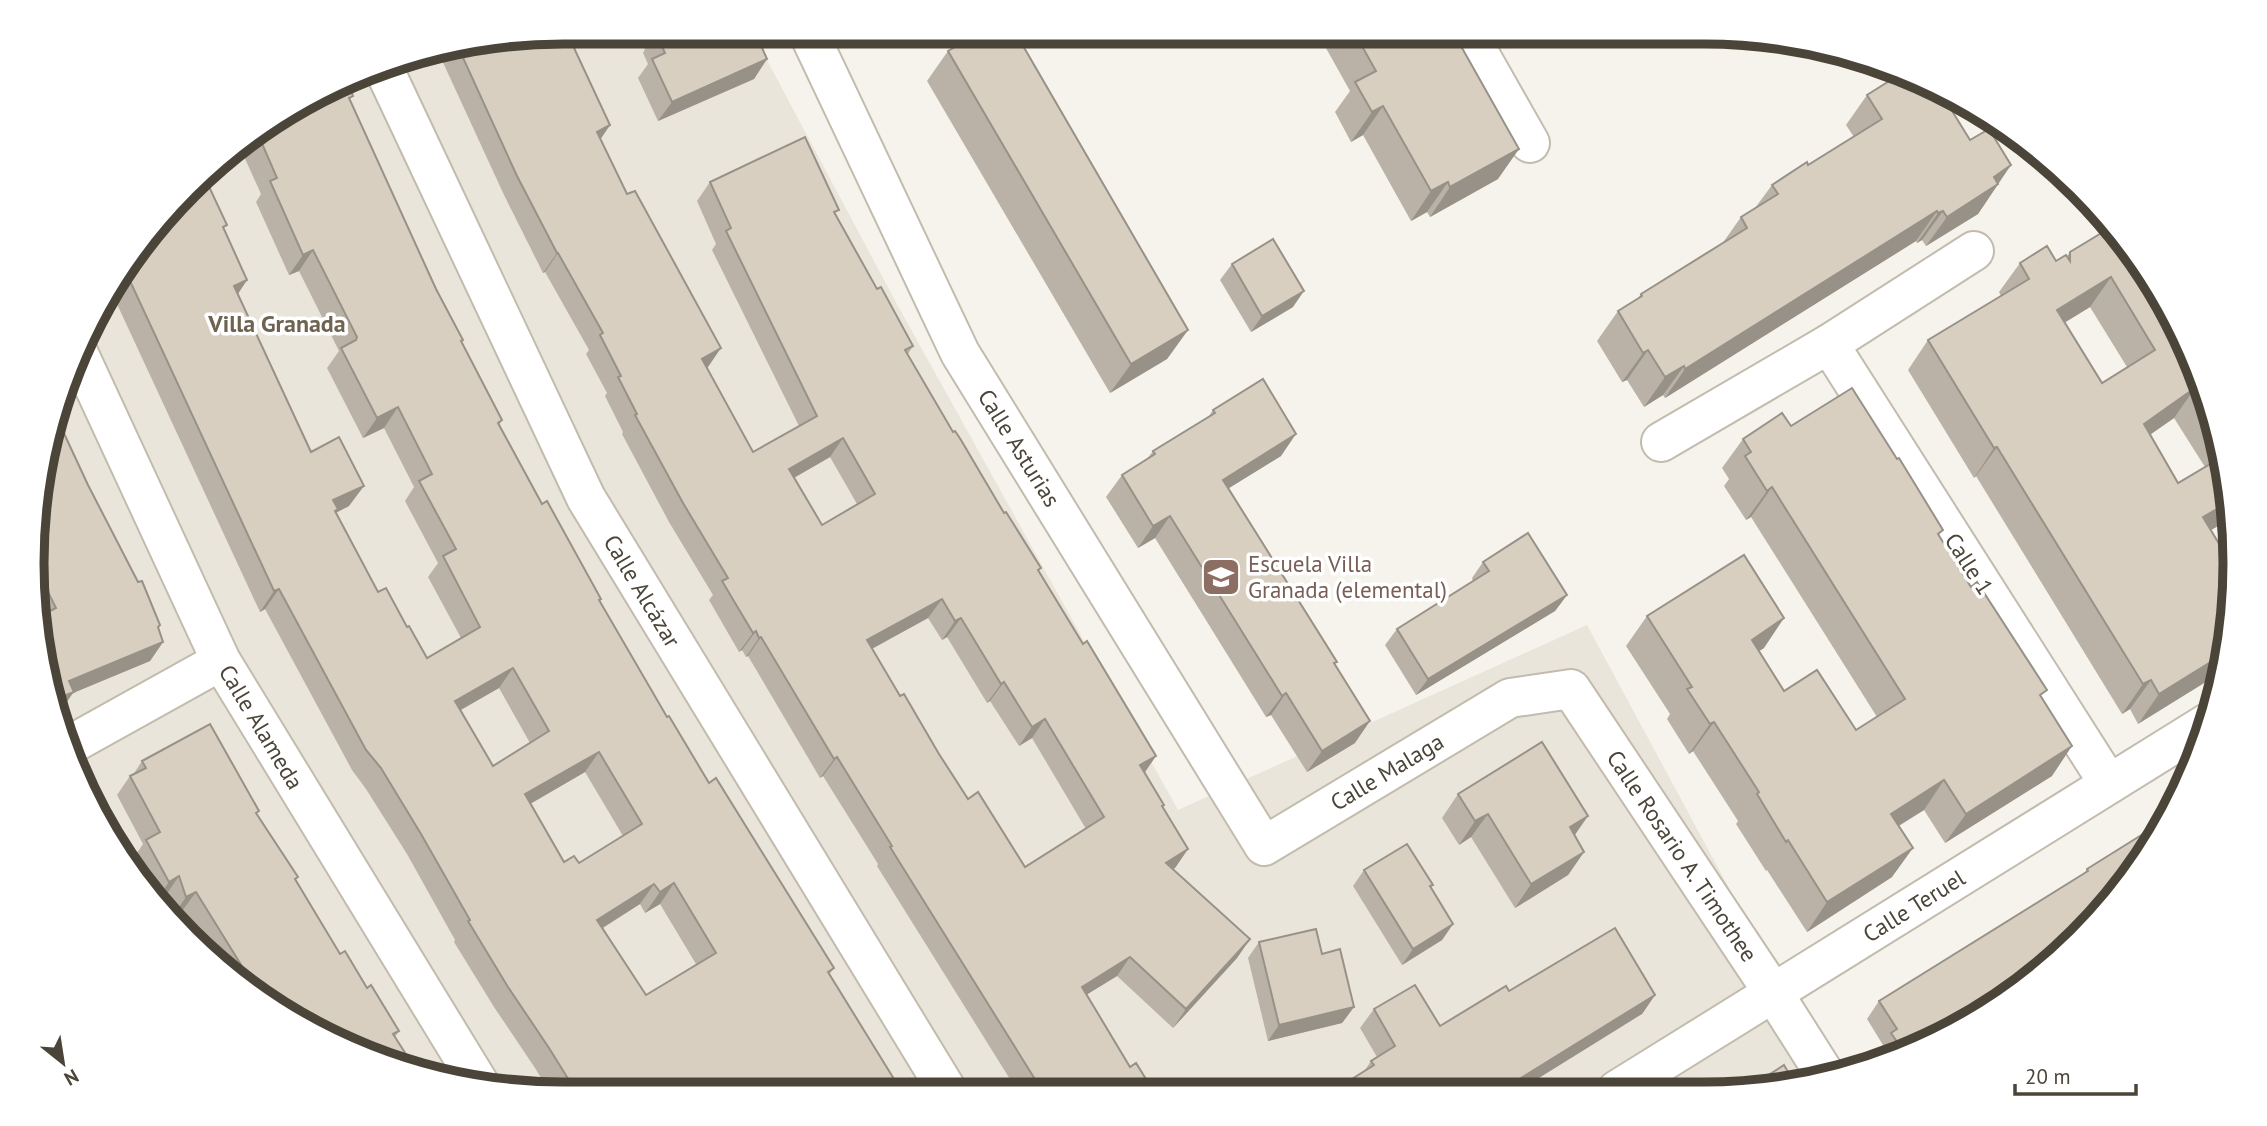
<svg xmlns="http://www.w3.org/2000/svg" width="2267" height="1126" font-family="'PT Sans',sans-serif">
	<rect width="100%" height="100%" fill="#f6f3ec"/>
	<polygon fill="#eae5da" points="563,32 752,32 898,306 1178,810 1587,625 1830,1075 1773,1090 529,1093 426,1076 328,1040 187,939 86,798 36,632 42,459 72,360 121,268 239,142 392,60"/>
	<g fill="none" stroke-linecap="round" stroke-linejoin="round">
		<g stroke="#c2bbae" stroke-width="42">
			<g id="minor">
				<polyline points="808,32 960,353 1264,846 1510,698 1571,689 1774,994 1826,1076"/>
				<polyline points="1467,32 1530,143"/>
				<polyline points="382,65 586,498 948,1092"/>
				<polyline points="1829,344 2109,784"/>
				<polyline points="77,350 221,661 480,1085"/>
				<polyline points="1661,442 1829,344 1974,251"/>
				<polyline points="70,745 221,661"/>
				<polyline points="1617,1090 2209,722"/>
			</g>
		</g>
		<use href="#minor" stroke="#fff" stroke-width="38"/>
	</g>
	<g fill="#bab2a6" fill-rule="evenodd">
		<path d="M563 32 575 52 610 125 600 140 708 367 707 368 753 452 799 426 712 250 716 244 697 201 710 182 836 215 877 289 913 346 908 354 953 432 1083 644 1156 756 1144 772 1162 808 1188 849 1175 868 1173 869 1250 939 1237 958 1173 1028 1117 976 1086 995 1130 1067 1154 1092H1018L877 866 878 864 823 776 820 778 748 656 746 657 742 650 739 652 709 600 713 595 669 522 622 434 623 432 605 396 607 393 586 354 589 350 545 272 543 273 504 195 440 56 443 51ZM830 457 857 504 822 525 794 478ZM928 618 942 640 947 637 987 703 990 701 1019 746 1032 738 1086 829 1025 867 968 799 900 696 872 649Z"/>
		<polygon points="638,32 755,32 767,59 754,79 658,121 638,78 648,64 643,53 645,49"/>
		<polygon points="1317,32 1453,32 1498,179 1430,217 1427,212 1411,221 1363,135 1351,142 1335,112 1350,91"/>
		<polygon points="948,51 1188,330 1167,359 1110,393 927,81"/>
		<path d="M348 83 350 101 461 342 502 420 499 425 542 504 667 717 709 783 834 968 829 975 902 1092 550 1093 535 1068 494 1007 454 942 455 940 407 854 366 789 352 770 265 609 260 612 110 289 121 268 205 178 224 229 247 280 238 294 311 452 349 506 336 513 378 592 407 627 427 658 461 638 428 577 438 563 405 501 414 487 384 428 363 438 327 368 339 351 299 271 289 275 256 202 261 194 238 143ZM499 688 530 743 493 766 461 710ZM585 772 623 836 579 863 564 862 530 804ZM640 904 645 913 660 904 696 964 646 995 603 928Z"/>
		<polygon points="1867,95 1998,184 1978,214 1926,246 1922,240 1917,243 1916,241 1665,398 1663,395 1644,407 1627,380 1622,382 1597,341 1618,311 1638,298 1641,294 1722,244 1741,217 1755,208 1772,185 1808,165 1854,137 1846,125"/>
		<path d="M2113 226 2207 392 2231 493 2211 530 2234 597 2138 724 2130 709 2122 714 1976 476 1974 478 1908 370 1928 340 2001 296 1999 292 2020 263 2056 261 2067 256 2070 252ZM2090 307 2127 367 2102 383 2064 323ZM2174 418 2205 467 2178 483 2150 435Z"/>
		<polygon points="1232,264 1293,307 1251,332 1220,280"/>
		<polygon points="1213,410 1281,456 1229,488 1334,665 1355,743 1307,772 1271,715 1266,717 1155,538 1138,548 1106,497 1122,475 1147,459 1153,451 1209,416"/>
		<polygon points="1791,426 1939,536 2042,698 2052,776 1945,843 1924,810 1899,826 1892,877 1807,932 1767,870 1766,871 1736,824 1738,821 1693,751 1689,754 1667,719 1670,714 1626,646 1647,616 1764,648 1759,651 1784,691 1856,730 1877,717 1751,517 1746,520 1724,486 1729,479 1722,468 1743,439"/>
		<polygon points="42,459 88,485 158,628 163,642 150,661 73,693 36,632 36,625 39,621 37,616"/>
		<polygon points="1483,562 1567,595 1555,611 1416,695 1385,645 1397,629 1473,581 1472,578"/>
		<polygon points="142,761 257,814 340,954 399,1031 395,1037 328,1040 211,956 182,911 173,916 166,895 159,899 143,877 133,859 143,844 117,795 130,776 133,775"/>
		<polygon points="1458,794 1574,835 1584,852 1568,875 1515,908 1471,837 1459,845 1442,818"/>
		<polygon points="2167,819 1907,1054 1885,1060 1879,1051 1883,1045 1867,1019 1879,1001 2084,874 2087,869"/>
		<polygon points="1364,870 1431,888 1453,924 1442,940 1402,965 1353,886"/>
		<polygon points="1259,942 1322,954 1354,1007 1342,1023 1268,1041 1248,958"/>
		<polygon points="1509,991 1655,995 1642,1014 1363,1073 1371,1061 1377,1057 1360,1028 1374,1009 1440,1026"/>
	</g>
	<g fill="#979187">
		<polygon points="767,59 754,79 658,121 672,102"/>
		<polygon points="1383,106 1363,135 1351,142 1372,112"/>
		<polygon points="610,125 597,144 597,132"/>
		<polygon points="1519,149 1498,179 1430,217 1450,187"/>
		<polygon points="2011,165 1978,214 1926,246 1947,217 1994,177"/>
		<polygon points="1448,182 1427,212 1411,221 1431,191"/>
		<polygon points="1937,211 1916,241 1665,398 1685,369"/>
		<polygon points="1943,211 1922,240 1917,243 1938,213"/>
		<polygon points="313,250 299,271 289,275 303,255"/>
		<polygon points="557,253 558,253 545,272 543,273"/>
		<polygon points="2111,277 2090,307 2036,340 2057,310"/>
		<polygon points="247,280 233,301 234,286"/>
		<polygon points="1304,291 1293,307 1251,332 1262,316"/>
		<polygon points="1188,330 1167,359 1110,393 1131,364"/>
		<polygon points="721,348 708,367 689,378 702,359"/>
		<polygon points="1648,350 1627,380 1622,382 1643,353"/>
		<polygon points="1684,366 1663,395 1644,407 1665,377"/>
		<polygon points="2195,388 2174,418 2123,453 2144,424"/>
		<polygon points="398,407 384,428 363,438 377,418"/>
		<polygon points="1296,434 1281,456 1208,501 1223,480"/>
		<polygon points="843,438 830,457 776,488 789,469"/>
		<polygon points="1997,447 1976,476 1974,478 1994,448"/>
		<polygon points="364,486 349,506 335,513 333,500"/>
		<polygon points="1772,487 1751,517 1746,520 1767,491"/>
		<polygon points="2231,501 2232,518 2182,547 2203,517"/>
		<polygon points="1170,516 1155,538 1138,548 1153,526"/>
		<polygon points="279,589 265,609 260,612 274,591"/>
		<polygon points="1567,595 1555,611 1416,695 1428,679"/>
		<polygon points="942,599 928,618 853,659 867,640"/>
		<polygon points="961,618 947,637 942,640 955,621"/>
		<polygon points="1784,618 1764,648 1731,669 1752,640"/>
		<polygon points="756,631 742,650 739,652 753,633"/>
		<polygon points="761,637 748,656 746,657 759,638"/>
		<polygon points="163,642 150,661 73,693 60,712 56,699 69,681"/>
		<polygon points="2225,653 2222,672 2138,724 2159,694"/>
		<polygon points="513,668 499,688 441,721 455,701"/>
		<polygon points="2151,680 2130,709 2122,714 2143,684"/>
		<polygon points="1004,682 990,701 987,703 1001,684"/>
		<polygon points="1286,693 1271,715 1266,717 1282,696"/>
		<polygon points="1045,719 1032,738 1019,746 1032,727"/>
		<polygon points="1370,721 1355,743 1307,772 1322,751"/>
		<polygon points="1714,722 1693,751 1689,754 1710,724"/>
		<polygon points="2072,746 2052,776 1945,843 1966,814"/>
		<polygon points="599,752 585,772 511,815 525,794"/>
		<polygon points="1156,756 1143,775 1140,765"/>
		<polygon points="837,757 823,776 820,778 834,759"/>
		<polygon points="1944,780 1924,810 1870,843 1891,814"/>
		<polygon points="1488,814 1471,837 1459,845 1475,821"/>
		<polygon points="1588,816 1572,839 1570,827"/>
		<polygon points="1913,848 1892,877 1807,932 1827,902"/>
		<polygon points="1188,849 1175,868 1152,882 1166,863"/>
		<polygon points="1584,852 1568,875 1515,908 1531,884"/>
		<polygon points="179,876 166,895 159,899 158,898 169,882"/>
		<polygon points="674,883 660,904 645,913 660,892"/>
		<polygon points="654,884 640,904 583,940 597,920"/>
		<polygon points="196,892 182,911 173,916 186,897"/>
		<polygon points="1453,924 1442,940 1402,965 1413,949"/>
		<polygon points="1250,939 1237,958 1173,1028 1186,1009"/>
		<polygon points="1130,957 1117,976 1068,1006 1082,987"/>
		<polygon points="1655,995 1642,1014 1518,1091 1500,1091"/>
		<polygon points="1354,1007 1342,1023 1268,1041 1279,1025"/>
	</g>
	<g fill="#d8cfc1" stroke="#979187" stroke-width="2" fill-rule="evenodd">
		<path d="M563 32H574L580 45 574 48 610 125 597 132 627 194 635 191 721 348 702 359 753 452 817 416 726 231 731 228 710 182 805 137 839 210 834 212 877 289 881 287 913 346 905 350 953 432 955 431 961 440 1004 513 1006 512 1041 568 1038 570 1083 644 1087 641 1156 756 1140 765 1164 805 1162 806 1188 849 1166 863 1250 939 1186 1009 1130 957 1082 987 1130 1067 1136 1063 1154 1092H1043L890 847 892 846 837 757 834 759 761 637 759 638 756 631 753 633 722 581 728 578 683 503 635 415 637 414 618 377 621 376 600 335 603 333 558 253H557L517 176 459 49ZM843 438 875 494 822 525 789 469ZM942 599 955 621 961 618 1001 684 1004 682 1032 727 1045 719 1104 817 1025 867 978 792 968 799 939 754 904 694 900 696 867 640Z"/>
		<polygon points="660,32 755,32 767,59 672,102 652,59 665,53 656,33"/>
		<polygon points="981,32 1015,32 1188,330 1131,364 948,51"/>
		<polygon points="1354,32 1453,32 1519,149 1450,187 1448,182 1431,191 1383,106 1372,112 1355,82 1376,71"/>
		<polygon points="1902,73 1936,85 1970,140 1989,129 2011,165 1994,177 1998,184 1947,217 1943,211 1938,213 1937,211 1685,369 1684,366 1665,377 1648,350 1643,353 1618,311 1642,296 1641,294 1747,228 1741,217 1778,194 1772,185 1807,162 1808,165 1882,119 1867,95"/>
		<path d="M348 83 353 96 349 98 436 289 463 340 461 341 502 420 498 423 542 504 547 501 601 599 599 600 667 717 669 716 709 783 716 778 834 968 828 972 902 1092 577 1093 549 1048 508 987 468 921 470 920 421 834 381 768 366 750 279 589 274 591 123 266 205 178 227 225 223 227 247 280 234 286 311 452 339 437 364 486 333 500 338 509 335 511 378 592 386 588 407 627 409 626 427 658 480 627 443 556 456 549 419 481 432 474 398 407 377 418 341 348 356 340 357 337 313 250 303 255 270 181 277 178 257 132ZM513 668 549 731 493 766 455 701ZM599 752 642 824 579 863 574 856 564 862 525 794ZM674 883 716 953 646 995 597 920 654 884 660 892Z"/>
		<path d="M2113 226 2164 297 2207 392 2213 418 2195 388 2144 424 2178 483 2222 457 2231 493V501L2203 517 2233 567 2234 597 2225 653 2159 694 2151 680 2143 684 1997 447 1994 448 1928 340 2029 279 2020 263 2047 246 2056 261 2066 255 2070 261V252ZM2111 277 2155 350 2102 383 2057 310Z"/>
		<polygon points="1273,239 1304,291 1262,316 1232,264"/>
		<polygon points="1263,379 1296,434 1223,480 1337,662 1334,663 1370,721 1322,751 1286,693 1282,696 1170,516 1153,526 1122,475 1155,454 1153,451 1215,413 1213,410"/>
		<polygon points="1852,388 1897,459 1899,458 1943,530 1938,534 1971,587 1977,582 2047,690 2040,695 2072,746 1966,814 1944,780 1891,814 1913,848 1827,902 1788,840 1786,842 1757,794 1759,792 1714,722 1710,724 1687,689 1692,687 1647,616 1744,555 1784,618 1752,640 1784,691 1817,670 1856,730 1905,699 1772,487 1767,491 1745,456 1751,452 1743,439 1782,413 1791,426"/>
		<polygon points="55,414 88,485 138,582 142,581 160,625 158,627 163,642 69,681 74,692 56,699 36,632 36,628 48,623 44,614 56,608 38,572 42,459"/>
		<polygon points="1528,533 1567,595 1428,679 1397,629 1489,571 1483,562"/>
		<polygon points="210,724 259,811 256,813 298,877 295,879 340,954 345,951 367,988 371,985 399,1031 393,1034 418,1073 328,1040 243,979 248,976 196,892 186,897 179,876 169,882 146,840 160,832 130,776 146,768 142,761"/>
		<polygon points="1542,742 1588,816 1570,827 1584,852 1531,884 1488,814 1475,821 1458,794"/>
		<polygon points="2167,819 2104,913 2027,985 1906,1055 1891,1033 1897,1029 1879,1001 2088,871 2087,869"/>
		<polygon points="1407,844 1433,885 1430,886 1453,924 1413,949 1364,870"/>
		<polygon points="1615,928 1655,995 1500,1091 1333,1091 1374,1065 1371,1061 1395,1046 1374,1009 1415,985 1440,1026 1506,986 1509,991"/>
		<polygon points="1316,929 1322,954 1340,949 1354,1007 1279,1025 1259,942"/>
		<polygon points="1784,1065 1795,1084 1773,1090 1745,1090"/>
	</g>
	<defs>
		<g id="school-square" transform="scale(2.0125)"><rect x="-9" y="-9" width="18" height="18" rx="4" fill="#8d6e63" stroke="#fff"/><path d="M0-5L7-2L0 1L-7-2ZM-4 1L0 2.5L4 1V4Q0 6-4 4Z" fill="#fff"/></g>
	</defs>
	<g fill-rule="evenodd">
		<use href="#school-square" x="1221" y="577"/>
	</g>
	<g text-anchor="middle" stroke-width="7" stroke-linejoin="round" paint-order="stroke">
		<g font-size="23" fill="#4b4439" stroke="#fff">
			<text transform="translate(1019 448) rotate(58)" y="8">Calle Asturias</text>
			<text transform="translate(1969 564) rotate(57)" y="8">Calle 1</text>
			<text transform="translate(642 591) rotate(59)" y="8">Calle Alcázar</text>
			<text transform="translate(261 727) rotate(59)" y="8">Calle Alameda</text>
			<text transform="translate(1387 772) rotate(-31)" y="8">Calle Malaga</text>
			<text transform="translate(1682 856) rotate(56)" y="8">Calle Rosario A. Timothee</text>
			<text transform="translate(1914 906) rotate(-32)" y="8">Calle Teruel</text>
		</g>
		<g font-size="23" fill="#785e54" stroke="#fff" text-anchor="start">
			<text x="1248" y="572">Escuela Villa<tspan x="1248" dy="26">Granada (elemental)</tspan></text>
		</g>
		<g font-size="24" font-weight="bold" fill="#6e6250" stroke="#fff">
			<text x="277" y="332">Villa Granada</text>
		</g>
	</g>
	<path d="M0 0H2267V1126H0ZM563 44H1704A519 519 0 0 1 2223 563V563A519 519 0 0 1 1704 1082H563A519 519 0 0 1 44 563V563A519 519 0 0 1 563 44Z" fill="#fff" fill-rule="evenodd"/>
	<path fill="none" stroke="#4b4439" stroke-width="9" d="M563 44H1704A519 519 0 0 1 2223 563V563A519 519 0 0 1 1704 1082H563A519 519 0 0 1 44 563V563A519 519 0 0 1 563 44Z"/>
	<g transform="translate(63 1063) rotate(150)" stroke="#ffffff" stroke-width="5" paint-order="stroke">
	<path d="M0-5L12 26L0 18L-12 26Z" fill="#4b4439"/>
	<text y="-10" font-size="19" font-weight="bold" text-anchor="middle" fill="#4b4439">N</text>
	</g>
	<path d="M2015 1084v10h121v-10" fill="none" stroke="#4b4439" stroke-width="3.5"/>
	<text x="2025" y="1084" font-size="21" fill="#4b4439" stroke="#ffffff" stroke-width="5" paint-order="stroke">20 m</text>
</svg>
